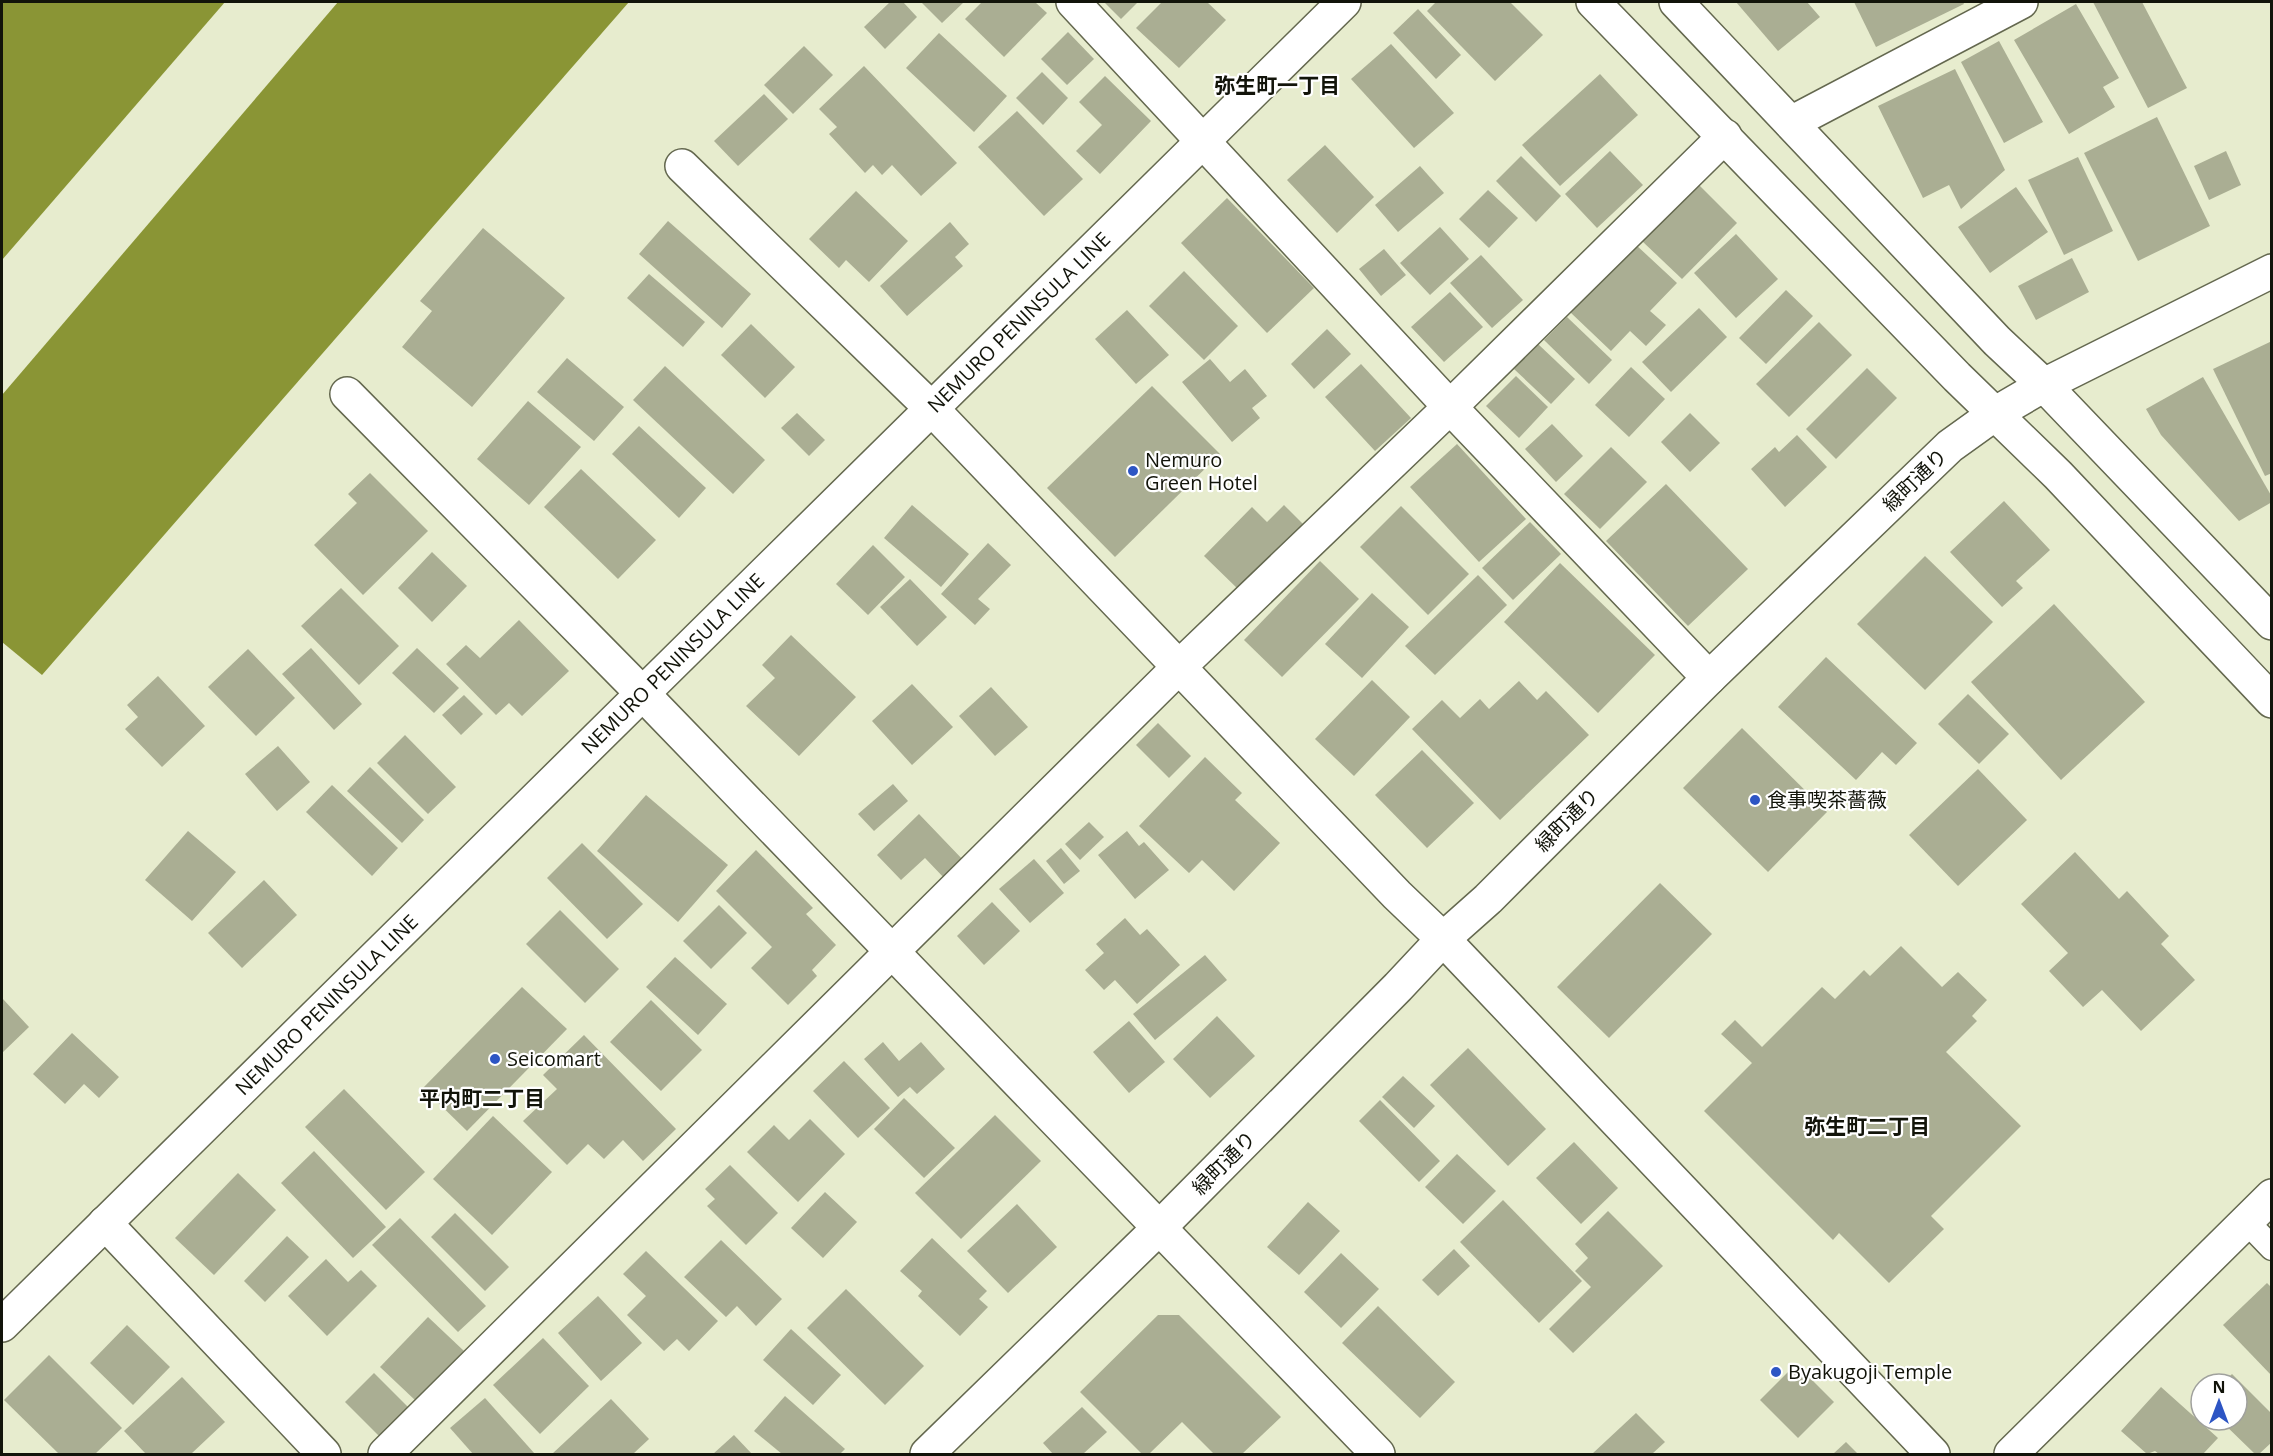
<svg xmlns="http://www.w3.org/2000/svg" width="2273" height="1456" font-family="'Open Sans','Noto Sans JP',sans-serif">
	<rect width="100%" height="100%" fill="#e7ecce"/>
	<polygon fill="#8a9535" points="2,2 629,2 42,675 2,642"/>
	<polygon fill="#e7ecce" points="225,2 338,2 2,395 2,260"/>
	<g fill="#aaae93">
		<polygon points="890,2 903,2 917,17 885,49 864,27"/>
		<polygon points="921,2 964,2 942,23"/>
		<polygon points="982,2 1035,2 1047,13 1004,57 965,19"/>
		<polygon points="1104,2 1138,2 1121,19"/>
		<polygon points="1162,2 1207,2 1226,20 1179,68 1136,28"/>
		<polygon points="1436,2 1510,2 1543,35 1495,81 1427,11"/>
		<polygon points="1736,2 1807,2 1820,17 1778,51"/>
		<polygon points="1854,2 1963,2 1964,4 1876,47"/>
		<polygon points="2093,2 2142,2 2187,88 2148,108"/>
		<polygon points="2076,4 2119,78 2103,87 2115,107 2069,134 2014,40"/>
		<polygon points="1418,9 1461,55 1436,79 1393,33"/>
		<polygon points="1068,32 1094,59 1067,85 1041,59"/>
		<polygon points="939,33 1007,96 974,132 906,68"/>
		<polygon points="1999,41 2043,122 2004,143 1961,62"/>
		<polygon points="1391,44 1454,113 1414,148 1351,79"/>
		<polygon points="804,46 833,75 793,114 764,85"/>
		<polygon points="864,66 957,163 921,196 892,165 882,175 873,165 865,173 829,134 837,127 819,109"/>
		<polygon points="1955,69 2005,170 1961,209 1949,185 1923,198 1878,106"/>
		<polygon points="1042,72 1068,98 1043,125 1016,98"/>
		<polygon points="1600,74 1638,115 1560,186 1522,145"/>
		<polygon points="1105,76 1151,121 1100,174 1076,151 1102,125 1079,102"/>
		<polygon points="764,94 788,119 738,166 714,141"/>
		<polygon points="1017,111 1083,179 1044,216 978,147"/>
		<polygon points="2157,117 2210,226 2138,261 2084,153"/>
		<polygon points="1325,145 1374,197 1337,233 1287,180"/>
		<polygon points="1610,151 1643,185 1597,228 1565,194"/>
		<polygon points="2226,151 2241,185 2209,200 2194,166"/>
		<polygon points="1521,156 1561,196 1536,222 1496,181"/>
		<polygon points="2078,157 2113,231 2064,255 2028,180"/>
		<polygon points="1420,166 1444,193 1398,232 1375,205"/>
		<polygon points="1698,184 1737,223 1682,279 1642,241"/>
		<polygon points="2016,187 2048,232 1990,273 1958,227"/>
		<polygon points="1488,190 1518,218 1489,248 1459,219"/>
		<polygon points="856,191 908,241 869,282 846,260 839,268 809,239"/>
		<polygon points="1227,198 1314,288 1267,333 1181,243"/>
		<polygon points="668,221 751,294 722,328 639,254"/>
		<polygon points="950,222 969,244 955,257 963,266 907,316 880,286"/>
		<polygon points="1440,227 1469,259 1430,295 1400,263"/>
		<polygon points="483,228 565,298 472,407 402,347 432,311 420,301"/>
		<polygon points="1736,234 1778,279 1736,318 1694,273"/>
		<polygon points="1635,244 1677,283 1650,311 1666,325 1646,346 1630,331 1611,351 1570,312"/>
		<polygon points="1384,249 1406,275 1381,296 1359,269"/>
		<polygon points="1481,255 1523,300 1492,328 1450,283"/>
		<polygon points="2072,258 2089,292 2036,320 2018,286"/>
		<polygon points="1184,271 1238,326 1204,360 1149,306"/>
		<polygon points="649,274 705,322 683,347 627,298"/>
		<polygon points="1786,290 1813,316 1766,364 1739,338"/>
		<polygon points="1450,292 1483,327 1444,362 1411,327"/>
		<polygon points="1699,308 1727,337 1671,392 1642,362"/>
		<polygon points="1127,310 1169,355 1136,384 1095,339"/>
		<polygon points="1567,317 1612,360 1589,384 1544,340"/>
		<polygon points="1819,322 1852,355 1789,417 1756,384"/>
		<polygon points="751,324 795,367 765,398 721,355"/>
		<polygon points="1327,329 1351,354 1314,389 1291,364"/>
		<polygon points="2272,341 2272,473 2265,476 2213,369"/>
		<polygon points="1538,344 1575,379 1551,404 1514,369"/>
		<polygon points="567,358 624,407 594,441 537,392"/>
		<polygon points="1210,359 1230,382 1245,369 1267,396 1252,408 1260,418 1232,442 1182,382"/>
		<polygon points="1361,364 1411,418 1375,451 1325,397"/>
		<polygon points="665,366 765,460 733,494 633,400"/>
		<polygon points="1631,367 1665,399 1629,437 1595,405"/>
		<polygon points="1867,368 1897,398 1836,459 1806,429"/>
		<polygon points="1516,376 1548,407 1519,438 1486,406"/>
		<polygon points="2203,377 2272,497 2272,502 2239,521 2161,435 2146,409"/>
		<polygon points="1152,386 1220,454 1115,557 1047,488"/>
		<polygon points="528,401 581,447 529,505 477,459"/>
		<polygon points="797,413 825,440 809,456 781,428"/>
		<polygon points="1690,413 1720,443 1690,472 1661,442"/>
		<polygon points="1552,424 1583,456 1556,482 1525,449"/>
		<polygon points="639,426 706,488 679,518 612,454"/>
		<polygon points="1797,435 1827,467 1785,507 1751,469 1775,447 1779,452"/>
		<polygon points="1457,444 1526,519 1479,562 1410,487"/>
		<polygon points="1611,447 1647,482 1600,529 1564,494"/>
		<polygon points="581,469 656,540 618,579 544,507"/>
		<polygon points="370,473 428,531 363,595 314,545 357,503 348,494"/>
		<polygon points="1666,484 1748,569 1688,626 1606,541"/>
		<polygon points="2004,501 2050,550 2016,581 2023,588 2002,607 1950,552"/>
		<polygon points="912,505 969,554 941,587 884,538"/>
		<polygon points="1284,505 1305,526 1240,591 1204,556 1252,507 1267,522"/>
		<polygon points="1401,506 1469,574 1428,615 1360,547"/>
		<polygon points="1530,522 1561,554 1513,600 1482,568"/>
		<polygon points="988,543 1011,565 978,599 990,609 975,625 941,594"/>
		<polygon points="873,545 905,577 868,615 836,584"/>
		<polygon points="432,552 467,586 432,622 398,588"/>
		<polygon points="1925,556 1993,622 1925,690 1857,624"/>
		<polygon points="1320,561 1359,599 1282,677 1244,640"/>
		<polygon points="1560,563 1655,655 1598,713 1504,622"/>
		<polygon points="1478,575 1507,605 1435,675 1405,646"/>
		<polygon points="910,579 947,617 917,646 880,607"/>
		<polygon points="341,588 399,646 359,685 301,626"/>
		<polygon points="1372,593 1409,627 1362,678 1325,644"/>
		<polygon points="2054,604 2145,702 2061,780 1971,682"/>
		<polygon points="519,620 569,671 522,716 509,703 496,715 446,664 466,645 480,658"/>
		<polygon points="791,635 856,697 799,756 746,706 775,678 762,665"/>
		<polygon points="311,648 362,704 334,730 282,674"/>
		<polygon points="417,648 459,688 434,713 392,673"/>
		<polygon points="248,649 295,698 256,736 208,687"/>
		<polygon points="1826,657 1917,743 1896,765 1882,752 1856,780 1778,707"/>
		<polygon points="158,676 205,726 162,767 125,729 138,717 127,705"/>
		<polygon points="1372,680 1410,717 1354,776 1315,739"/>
		<polygon points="1519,681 1537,700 1546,691 1589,735 1500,820 1412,729 1442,700 1460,718 1480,699 1489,709"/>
		<polygon points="912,684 953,727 912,765 872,721"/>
		<polygon points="991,687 1028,727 995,756 959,716"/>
		<polygon points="1968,694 2009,734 1979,764 1938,724"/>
		<polygon points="464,695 483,714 461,735 442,715"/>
		<polygon points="1158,723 1191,756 1169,778 1136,745"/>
		<polygon points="1742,728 1827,812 1768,872 1683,788"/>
		<polygon points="405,735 456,787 428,814 377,763"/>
		<polygon points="278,746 310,782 277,811 245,774"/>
		<polygon points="1422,750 1474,803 1427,848 1375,795"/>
		<polygon points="1205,757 1242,793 1235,800 1280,843 1234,891 1202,860 1189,873 1139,826"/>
		<polygon points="370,767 424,820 402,843 347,791"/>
		<polygon points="1978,769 2027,820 1958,886 1909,835"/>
		<polygon points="893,784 908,801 874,831 858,814"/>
		<polygon points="332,785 398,848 372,876 306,812"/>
		<polygon points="646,795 728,865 678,922 597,851"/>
		<polygon points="919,814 965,862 946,880 925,858 901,880 877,855"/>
		<polygon points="1089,822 1104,837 1080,860 1065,844"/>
		<polygon points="188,831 236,872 192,921 145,880"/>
		<polygon points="1127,831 1139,846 1144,842 1169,870 1135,899 1098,855"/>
		<polygon points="582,843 643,904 607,939 547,878"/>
		<polygon points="1061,848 1080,871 1064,884 1046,861"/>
		<polygon points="756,850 813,908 806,914 836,945 812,970 817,976 788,1005 751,968 772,947 716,891"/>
		<polygon points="2075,852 2119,899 2127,891 2169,936 2161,944 2195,980 2141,1031 2102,990 2083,1007 2049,971 2068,953 2021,904"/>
		<polygon points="1034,859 1064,893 1030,923 999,889"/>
		<polygon points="264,880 297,915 242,968 208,933"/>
		<polygon points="1660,883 1712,934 1609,1038 1557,987"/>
		<polygon points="992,902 1020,931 984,965 957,936"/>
		<polygon points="719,905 747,933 711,969 683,941"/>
		<polygon points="560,910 619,969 585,1003 526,944"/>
		<polygon points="1125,918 1140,935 1147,929 1180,965 1137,1004 1115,980 1104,990 1085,970 1104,953 1096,944"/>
		<polygon points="1901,946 1942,987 1958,972 1987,1000 1972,1016 1977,1021 1946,1052 2021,1126 1931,1216 1944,1229 1889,1283 1839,1233 1833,1240 1704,1111 1752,1063 1721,1034 1735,1020 1762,1047 1822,987 1835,999 1864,970 1870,976"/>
		<polygon points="1205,955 1227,980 1155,1040 1133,1014"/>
		<polygon points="675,957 727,1004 698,1035 646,987"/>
		<polygon points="522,987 567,1029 467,1131 423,1088"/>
		<polygon points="2,998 29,1027 2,1053"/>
		<polygon points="651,1000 702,1050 661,1091 610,1042"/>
		<polygon points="1217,1016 1255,1056 1210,1098 1173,1059"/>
		<polygon points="1129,1021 1165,1062 1129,1093 1093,1052"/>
		<polygon points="72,1033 119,1077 99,1098 84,1084 65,1104 33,1074"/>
		<polygon points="584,1035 676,1129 643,1161 623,1140 604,1159 588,1144 567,1165 523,1121 557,1089 543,1075"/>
		<polygon points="883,1042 899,1061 921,1042 945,1069 917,1094 910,1087 898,1097 864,1059"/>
		<polygon points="1468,1048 1546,1129 1508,1166 1430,1085"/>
		<polygon points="844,1061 890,1108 858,1138 813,1091"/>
		<polygon points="1403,1076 1435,1106 1414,1128 1382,1097"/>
		<polygon points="344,1089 425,1172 386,1210 305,1127"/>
		<polygon points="904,1098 955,1148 924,1178 874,1129"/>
		<polygon points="1380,1100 1440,1161 1419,1182 1359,1121"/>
		<polygon points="995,1115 1041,1161 961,1239 915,1193"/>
		<polygon points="493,1116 552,1172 492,1235 433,1179"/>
		<polygon points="810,1119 845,1154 798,1202 747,1152 774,1125 789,1140"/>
		<polygon points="1574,1142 1618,1188 1581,1224 1536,1178"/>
		<polygon points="314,1151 386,1227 353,1258 281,1183"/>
		<polygon points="1457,1154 1496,1191 1463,1224 1425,1187"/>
		<polygon points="730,1165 778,1213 746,1245 707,1206 715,1199 705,1189"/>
		<polygon points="238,1173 276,1210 214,1275 175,1238"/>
		<polygon points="825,1192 857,1222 823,1258 791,1228"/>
		<polygon points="1503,1200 1582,1281 1539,1323 1460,1242"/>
		<polygon points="1308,1202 1340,1231 1299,1275 1267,1247"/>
		<polygon points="1017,1204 1057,1247 1008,1293 967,1251"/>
		<polygon points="1608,1211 1663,1266 1573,1353 1549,1329 1591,1287 1575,1271 1588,1258 1575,1244"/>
		<polygon points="455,1213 509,1267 485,1291 431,1237"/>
		<polygon points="400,1218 486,1306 458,1332 372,1245"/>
		<polygon points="287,1236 309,1257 265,1302 244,1281"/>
		<polygon points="932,1238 987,1291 979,1299 988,1307 960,1336 918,1296 922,1291 900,1271"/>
		<polygon points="721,1240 782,1299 756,1326 737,1306 726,1317 684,1277"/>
		<polygon points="1454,1249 1470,1266 1438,1296 1422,1280"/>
		<polygon points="646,1251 718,1321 689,1351 677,1339 664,1351 627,1315 646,1296 623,1274"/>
		<polygon points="1341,1253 1379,1289 1341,1328 1304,1292"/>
		<polygon points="326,1259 348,1282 361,1270 377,1286 327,1336 288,1296"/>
		<polygon points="2267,1283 2272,1288 2272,1376 2223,1325"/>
		<polygon points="846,1289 924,1366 885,1405 807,1328"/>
		<polygon points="598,1296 642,1343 601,1381 558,1333"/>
		<polygon points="1378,1306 1455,1382 1420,1418 1342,1343"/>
		<polygon points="1158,1315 1179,1315 1281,1417 1242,1454 1214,1454 1182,1422 1149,1454 1142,1454 1080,1392"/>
		<polygon points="428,1317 464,1351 416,1401 380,1367"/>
		<polygon points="127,1325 170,1367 133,1405 90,1363"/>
		<polygon points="791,1329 841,1375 813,1405 763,1360"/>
		<polygon points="543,1338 589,1386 540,1434 493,1385"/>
		<polygon points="49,1355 122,1428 95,1454 59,1454 4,1400"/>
		<polygon points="1796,1364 1834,1402 1798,1438 1760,1400"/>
		<polygon points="374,1373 409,1408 380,1437 345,1402"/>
		<polygon points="2232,1374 2272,1414 2272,1442 2259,1454 2255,1454 2220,1420 2237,1420 2237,1384 2222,1384"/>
		<polygon points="182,1377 225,1422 191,1454 146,1454 124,1431"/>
		<polygon points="2161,1387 2218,1438 2203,1454 2159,1454 2155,1451 2147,1454 2121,1431"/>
		<polygon points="785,1396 845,1449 840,1454 782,1454 754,1431"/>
		<polygon points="485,1398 535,1454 473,1454 450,1428"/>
		<polygon points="611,1399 649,1439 633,1454 552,1454"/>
		<polygon points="1082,1407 1107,1432 1083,1454 1053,1454 1043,1443"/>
		<polygon points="1636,1413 1665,1442 1652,1454 1592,1454"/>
		<polygon points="734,1435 752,1454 713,1454"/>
		<polygon points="1846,1442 1858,1454 1833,1454"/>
	</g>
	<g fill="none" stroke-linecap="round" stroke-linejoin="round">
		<g stroke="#64684f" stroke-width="27">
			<polyline id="lane" points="2246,1221 2272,1248"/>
		</g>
		<g stroke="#64684f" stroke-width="36">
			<g id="street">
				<polyline points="1073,2 1450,407 1709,678"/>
				<polyline points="1791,123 2021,2"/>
				<polyline points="682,166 932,409 1397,895 1443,939 1933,1454"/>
				<polyline points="385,1454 1179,667 1450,407 1725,136"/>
			</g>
		</g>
		<g stroke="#64684f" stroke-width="36">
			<g id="secondary">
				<polyline points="1593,2 1957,377 2058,475 2272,701"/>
				<polyline points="1676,2 1997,341 2044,385 2272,623"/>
				<polyline points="347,394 642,693 1378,1454"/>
				<polyline points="105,1223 324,1454"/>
				<polyline points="927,1454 1158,1229 1398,987 1443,939 1488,899 1709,678 1950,446 1996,413 2044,385 2272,271"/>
				<polyline points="2011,1454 2272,1196"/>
			</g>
		</g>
		<g stroke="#64684f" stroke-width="36">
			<g id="primary">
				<path id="s1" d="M2 1325 1344 2"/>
			</g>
		</g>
		<use href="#lane" stroke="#fff" stroke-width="24"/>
		<use href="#street" stroke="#fff" stroke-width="33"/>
		<use href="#secondary" stroke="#fff" stroke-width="33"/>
		<use href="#primary" stroke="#fff" stroke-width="33"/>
	</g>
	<g fill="#2d55c4" stroke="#fff" stroke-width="2">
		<circle cx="1133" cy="471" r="6"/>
		<circle cx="1755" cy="800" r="6"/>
		<circle cx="495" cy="1059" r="6"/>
		<circle cx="1776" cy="1372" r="6"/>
	</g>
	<g text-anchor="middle" stroke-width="4.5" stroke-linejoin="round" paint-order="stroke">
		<g font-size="20" fill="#12140a" stroke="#fff">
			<text dy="7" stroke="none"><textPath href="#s1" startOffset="1428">NEMURO PENINSULA LINE</textPath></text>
			<text transform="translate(1915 480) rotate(-44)" y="7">緑町通り</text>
			<text dy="7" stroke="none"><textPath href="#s1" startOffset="942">NEMURO PENINSULA LINE</textPath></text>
			<text transform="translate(1567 820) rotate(-45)" y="7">緑町通り</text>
			<text dy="7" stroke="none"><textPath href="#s1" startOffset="456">NEMURO PENINSULA LINE</textPath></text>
			<text transform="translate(1224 1163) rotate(-45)" y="7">緑町通り</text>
		</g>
		<g font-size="20" fill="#12140a" stroke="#fff" text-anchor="start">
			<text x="1145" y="467">Nemuro<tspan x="1145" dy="23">Green Hotel</tspan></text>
			<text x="1767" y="807">食事喫茶薔薇</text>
			<text x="507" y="1066">Seicomart</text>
			<text x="1788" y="1379">Byakugoji Temple</text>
		</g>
		<g font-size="21" font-weight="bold" fill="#12140a" stroke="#fff">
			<text x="1277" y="93">弥生町一丁目</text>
			<text x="482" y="1106">平内町二丁目</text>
			<text x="1867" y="1134">弥生町二丁目</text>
		</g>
	</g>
	<rect width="2273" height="1456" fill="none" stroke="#12140a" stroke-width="6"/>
	<g transform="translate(2219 1402)"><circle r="28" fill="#ffffff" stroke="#a0a19d" stroke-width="1.5"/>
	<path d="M0-4.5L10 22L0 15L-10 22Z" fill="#2d55c4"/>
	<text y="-9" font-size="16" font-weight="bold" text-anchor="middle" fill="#12140a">N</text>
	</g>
</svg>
